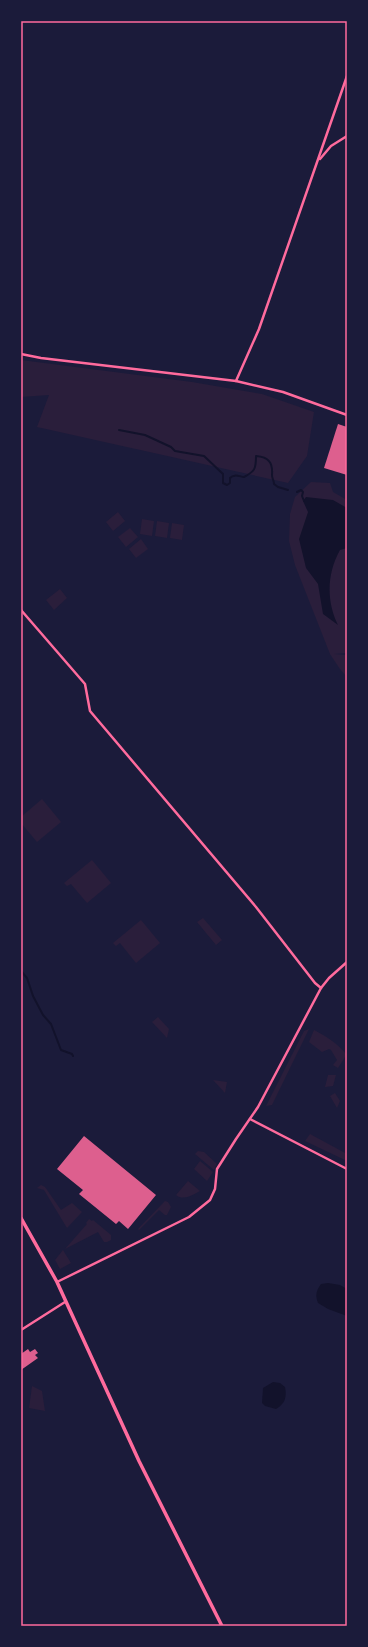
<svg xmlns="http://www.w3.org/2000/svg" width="368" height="1647" font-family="Inter,sans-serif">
	<rect width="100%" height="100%" fill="#1b1b3a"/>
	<g fill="#2a1e3b">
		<polygon points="21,360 192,382 262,394 314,412 307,456 288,483 37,427 49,395 21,397"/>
		<polygon points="311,482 330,483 333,492 347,500 347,653 334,654 347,655 347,677 340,669 330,654 295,565 289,541 290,514 295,497"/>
		<polygon points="118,512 125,521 113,531 106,522"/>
		<polygon points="142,519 154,521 152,536 140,534"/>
		<polygon points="157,521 169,523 167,538 155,536"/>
		<polygon points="172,523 184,525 182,540 170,538"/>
		<polygon points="130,528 138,537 126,547 118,537"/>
		<polygon points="141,539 148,549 136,558 129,549"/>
		<polygon points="60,589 67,598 54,610 46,600"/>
		<polygon points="42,799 61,822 37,842 21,823 21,817"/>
		<polygon points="92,860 111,883 87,903 71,884 67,886 64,883"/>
		<polygon points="203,918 222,940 216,945 197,922"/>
		<polygon points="141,920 160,943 136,963 120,943 116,946 113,943"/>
		<polygon points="158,1017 169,1029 167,1038 152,1022"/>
		<polygon points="309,1029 272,1105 266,1106 304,1031"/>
		<path d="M314 1030C327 1037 336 1042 346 1054L345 1057 338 1068 333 1065 337 1060 331 1050 329 1049 322 1052 309 1042Z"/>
		<polygon points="328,1075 336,1075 333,1086 325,1087"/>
		<polygon points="213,1080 227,1082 225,1093"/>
		<polygon points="335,1093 340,1101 337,1108 330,1096"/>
		<polygon points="310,1134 347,1154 347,1161 305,1141"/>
		<polygon points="198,1151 204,1152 217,1164 214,1170 195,1154"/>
		<polygon points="200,1161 213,1172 207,1181 194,1169"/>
		<path d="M188 1181 200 1191C193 1195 183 1201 176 1195Z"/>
		<polygon points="41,1185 45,1187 61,1210 72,1203 82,1212 67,1228 44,1190 37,1188"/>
		<polygon points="165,1201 168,1202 171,1207 167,1215 165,1215 159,1210 139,1230 138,1229"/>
		<polygon points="89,1219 92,1221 93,1220 111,1235 111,1240 107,1242 104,1242 98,1232 65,1249 87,1224 86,1223"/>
		<polygon points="63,1250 71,1263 60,1269 55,1260"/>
		<polygon points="32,1386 42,1391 45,1411 29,1408"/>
	</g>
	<g fill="#12122b">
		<path d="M306 497 333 500 347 508V548L340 550C327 573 326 601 338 625L323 614 318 584 306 568 299 539 308 512 303 501Z"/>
		<path d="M328 1283 340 1285 347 1289V1316L328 1309 318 1303C315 1295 316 1291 321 1284Z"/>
		<path d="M273 1382 280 1383 285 1387C287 1397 285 1404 276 1409L265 1406 262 1403 263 1388Z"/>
	</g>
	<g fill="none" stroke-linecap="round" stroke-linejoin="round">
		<g stroke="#12122b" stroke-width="2">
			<path d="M119 430 145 435 171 447 175 451 204 456 223 474V483L227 485 230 483V478C234 474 238 476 244 477 255 471 256 469 256 456 269 457 273 463 272 475 272 479 274 480 274 484L278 487 288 490"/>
			<polyline points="297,492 301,490 303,492 302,496 304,501"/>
			<polyline points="21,971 27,978 33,996 43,1015 51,1024 61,1050 72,1054 73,1056"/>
		</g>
	</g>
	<g fill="#dd5f8e">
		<polygon points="338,424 347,427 347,475 324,468"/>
		<polygon points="84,1136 156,1195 128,1229 119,1221 116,1224 79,1194 83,1190 57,1169"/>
		<polygon points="28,1349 30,1352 35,1349 38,1353 35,1355 38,1358 21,1370 21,1354"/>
	</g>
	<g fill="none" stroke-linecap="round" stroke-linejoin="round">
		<g stroke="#ff6b9d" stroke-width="2.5">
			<polyline points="320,159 331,146 347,136"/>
			<polyline points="21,354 41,358 236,381 283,392 347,415"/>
			<polyline points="236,381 259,329 347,76"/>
			<polyline points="21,610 85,684 90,711 256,907 315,983 321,988"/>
			<polyline points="250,1119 347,1169"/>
			<polyline points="57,1282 189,1217 210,1200 215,1189 217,1169 236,1139 258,1107 321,988 329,978 347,962"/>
			<polyline points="21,1330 65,1302"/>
		</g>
		<polyline stroke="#ff6b9d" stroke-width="3.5" points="21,1218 57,1282 139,1461 222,1626"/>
	</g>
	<rect width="368" height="1647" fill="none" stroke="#1b1b3a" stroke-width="44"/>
	<rect x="22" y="22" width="324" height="1603" fill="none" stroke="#ff6b9d" stroke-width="1.5"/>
</svg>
